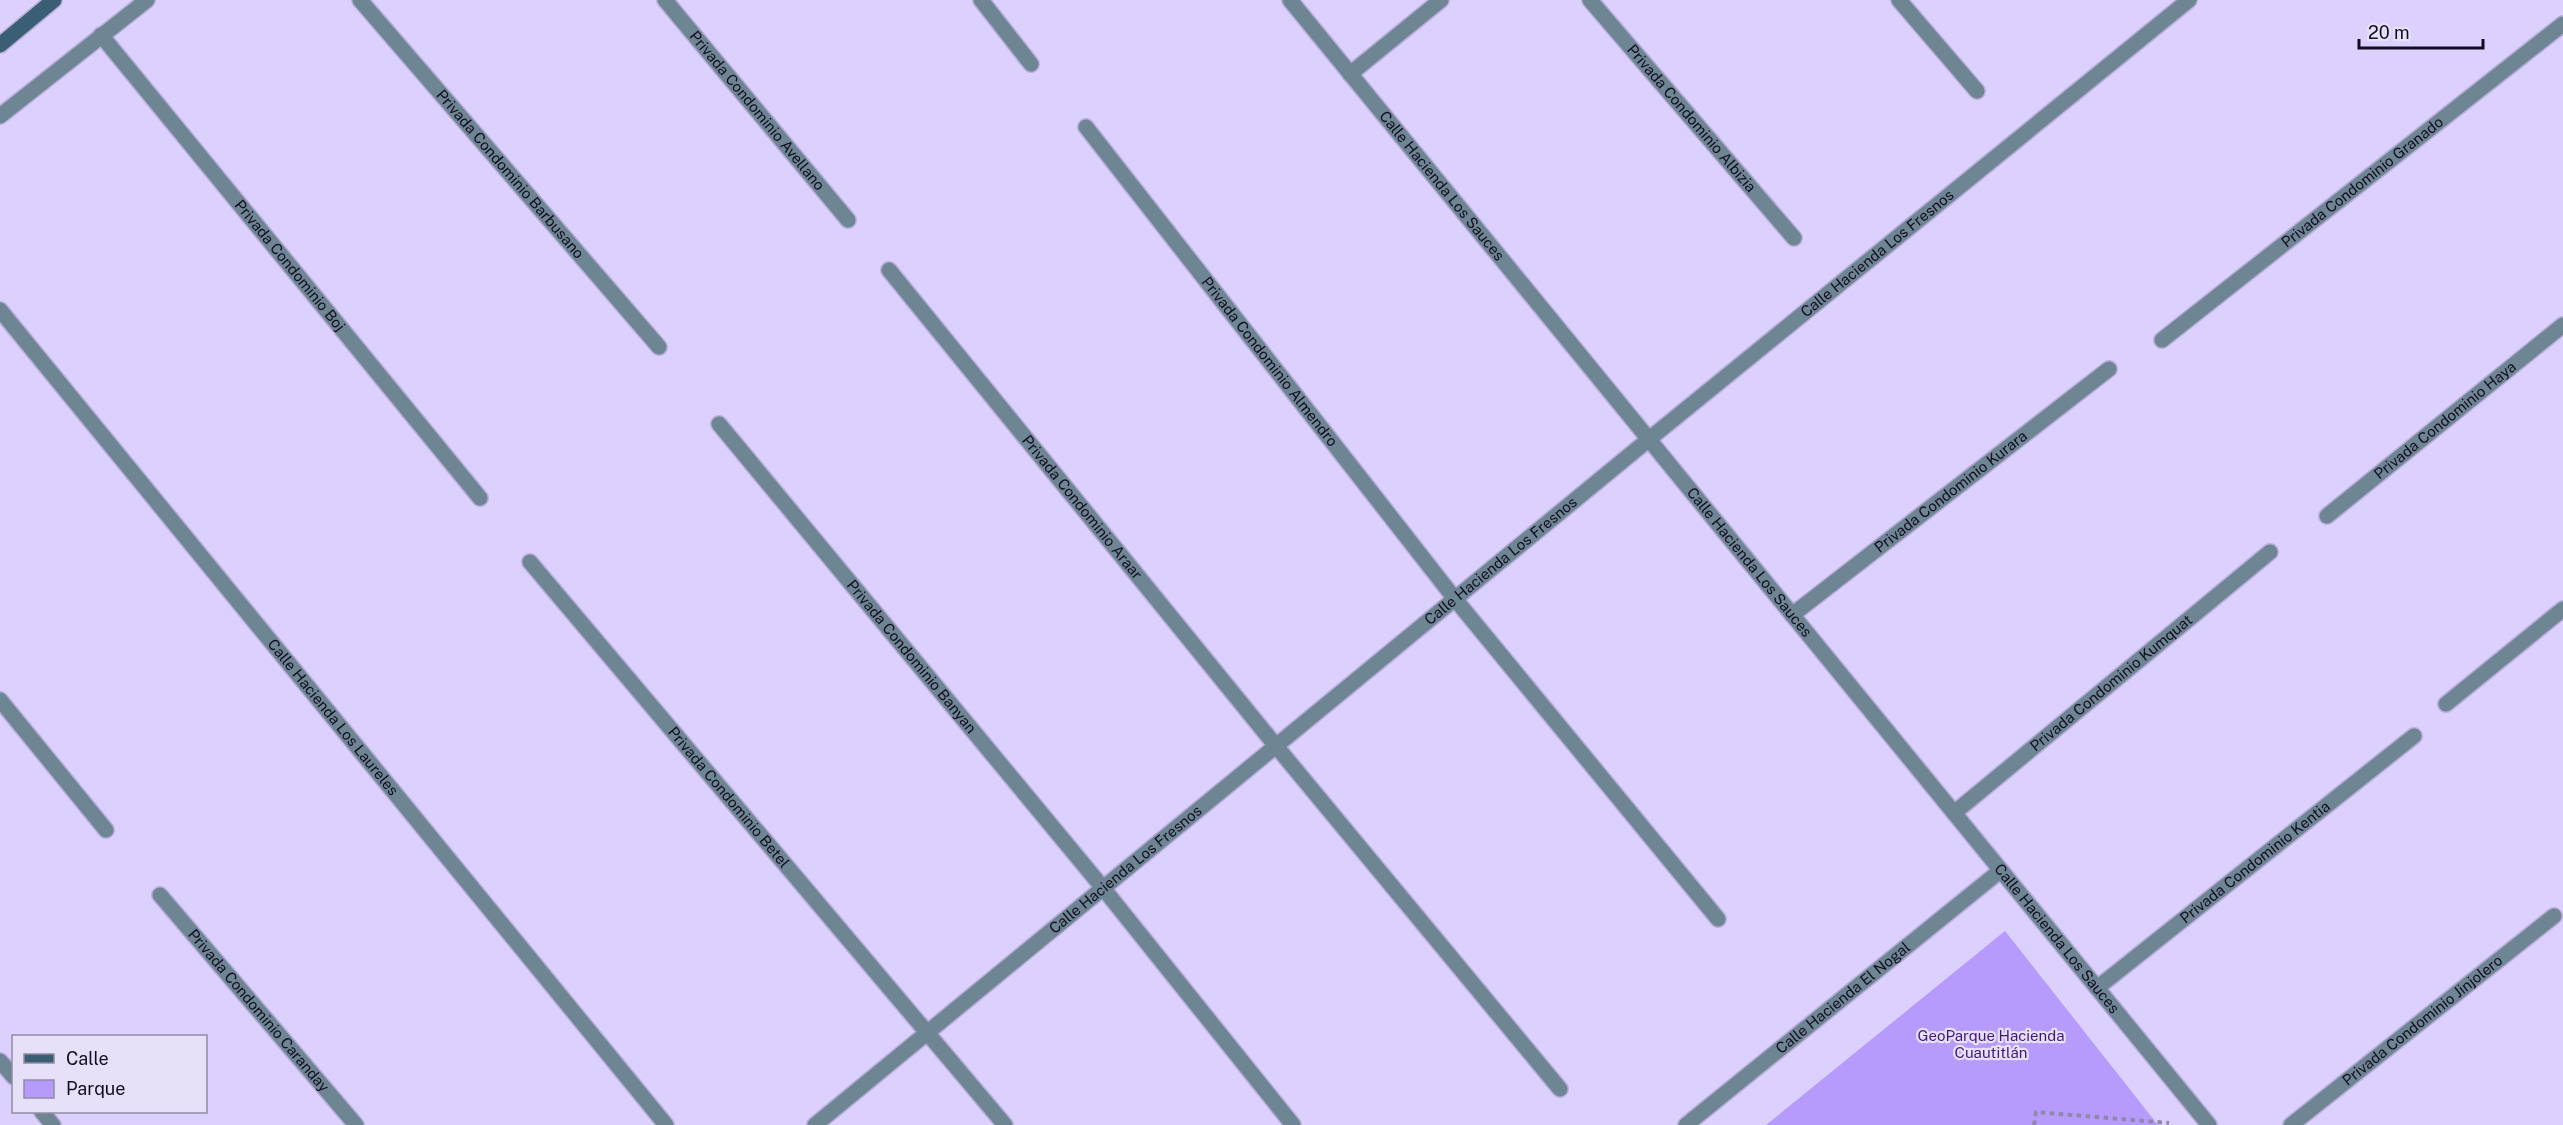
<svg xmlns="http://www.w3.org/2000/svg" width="2563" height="1125" font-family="'Public Sans',sans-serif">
	<rect width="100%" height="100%" fill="#dbd0fe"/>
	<polygon fill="#b69afc" points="2005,931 2158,1125 1766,1125"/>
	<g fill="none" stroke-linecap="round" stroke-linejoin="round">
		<g stroke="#b7add6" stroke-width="18">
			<g id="street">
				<path id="s1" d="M360 0 659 347"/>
				<path id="s2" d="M665 0 848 220"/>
				<polyline points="981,0 1031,64"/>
				<path id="s3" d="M1290 0 2209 1125"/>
				<path id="s4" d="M1590 0 1794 238"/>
				<polyline points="1899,0 1977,91"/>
				<path id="s5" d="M101 35 480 498"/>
				<polyline points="1350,74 1441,0"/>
				<polyline points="0,116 147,0"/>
				<path id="s6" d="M1086 127 1455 599 1718 919"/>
				<path id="s7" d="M889 270 1276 746 1560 1089"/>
				<path id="s8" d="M0 310 666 1125"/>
				<path id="s9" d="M2162 340 2563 24"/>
				<path id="s10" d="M719 424 1103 888 1293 1125"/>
				<path id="s11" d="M2327 516 2563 325"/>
				<path id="s12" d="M530 562 1005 1125"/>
				<path id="s13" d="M1792 615 2109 369"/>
				<polyline points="0,700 106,830"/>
				<polyline points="2446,704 2563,609"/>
				<path id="s14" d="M1954 813 2270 552"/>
				<path id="s15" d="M160 895 356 1125"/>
				<path id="s16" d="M2097 988 2414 736"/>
				<polyline points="0,1061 14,1077"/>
				<polyline points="42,1112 53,1125"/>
				<path id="s17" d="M815 1125 1648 440 2189 0"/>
				<path id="s18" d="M1686 1125 2000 871"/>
				<path id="s19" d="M2291 1125 2554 916"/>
			</g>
		</g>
		<g stroke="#b7add6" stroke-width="18">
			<polyline id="secondary" points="0,45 54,0"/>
		</g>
		<polyline stroke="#9087ab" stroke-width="4" stroke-dasharray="4.5 4.5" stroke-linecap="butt" points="2034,1125 2036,1112 2169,1123"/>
		<use href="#street" stroke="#6e8594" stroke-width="15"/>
		<use href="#secondary" stroke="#3a5e73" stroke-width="15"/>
	</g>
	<g text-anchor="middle" stroke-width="4.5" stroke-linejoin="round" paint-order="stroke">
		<g font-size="15" fill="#120d20" stroke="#e6e1f8">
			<text dy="5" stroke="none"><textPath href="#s2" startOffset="144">Privada Condominio Avellano</textPath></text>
			<text dy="5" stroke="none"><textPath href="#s4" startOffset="156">Privada Condominio Albizia</textPath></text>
			<text dy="5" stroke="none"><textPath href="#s1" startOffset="230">Privada Condominio Barbusano</textPath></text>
			<text dy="5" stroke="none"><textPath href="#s9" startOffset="255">Privada Condominio Granado</textPath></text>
			<text dy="5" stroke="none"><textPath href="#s3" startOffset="240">Calle Hacienda Los Sauces</textPath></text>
			<text dy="5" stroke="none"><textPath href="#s17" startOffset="1374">Calle Hacienda Los Fresnos</textPath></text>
			<text dy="5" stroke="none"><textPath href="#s5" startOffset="298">Privada Condominio Boj</textPath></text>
			<text dy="5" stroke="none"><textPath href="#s6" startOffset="298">Privada Condominio Almendro</textPath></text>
			<text dy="5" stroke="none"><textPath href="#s11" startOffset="152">Privada Condominio Haya</textPath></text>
			<text dy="5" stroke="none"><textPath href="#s13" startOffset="201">Privada Condominio Kurara</textPath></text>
			<text dy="5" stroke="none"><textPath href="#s7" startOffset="306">Privada Condominio Araar</textPath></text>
			<text dy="5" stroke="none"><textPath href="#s17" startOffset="888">Calle Hacienda Los Fresnos</textPath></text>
			<text dy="5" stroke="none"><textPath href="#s3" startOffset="726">Calle Hacienda Los Sauces</textPath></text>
			<text dy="5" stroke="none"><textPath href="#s10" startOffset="302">Privada Condominio Banyan</textPath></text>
			<text dy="5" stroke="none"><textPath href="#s14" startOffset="204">Privada Condominio Kumquat</textPath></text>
			<text dy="5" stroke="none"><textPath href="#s8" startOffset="526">Calle Hacienda Los Laureles</textPath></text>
			<text dy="5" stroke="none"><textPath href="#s12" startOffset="308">Privada Condominio Betel</textPath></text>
			<text dy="5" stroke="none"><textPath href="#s16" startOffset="202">Privada Condominio Kentia</textPath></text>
			<text dy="5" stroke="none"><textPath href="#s17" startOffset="402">Calle Hacienda Los Fresnos</textPath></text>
			<text dy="5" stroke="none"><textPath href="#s3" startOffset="1212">Calle Hacienda Los Sauces</textPath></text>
			<text dy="5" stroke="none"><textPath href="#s18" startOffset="202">Calle Hacienda El Nogal</textPath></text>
			<text dy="5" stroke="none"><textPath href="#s15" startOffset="152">Privada Condominio Caranday</textPath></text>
			<text dy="5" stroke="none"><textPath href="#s19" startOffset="168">Privada Condominio Jinjolero</textPath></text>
		</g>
		<g font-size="15" fill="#42177d" stroke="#e6e1f8">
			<text x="1991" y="1041">GeoParque Hacienda<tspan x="1991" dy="17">Cuautitlán</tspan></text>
		</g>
	</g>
	<rect x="12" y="1035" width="195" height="78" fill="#e6e1f8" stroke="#918ca2" stroke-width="1.5"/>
	<rect x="24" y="1054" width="30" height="9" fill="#3a5e73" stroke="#918ca2" stroke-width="1.5"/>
	<text x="66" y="1065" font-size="18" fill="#120d20">Calle</text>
	<rect x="24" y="1080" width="30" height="18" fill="#b69afc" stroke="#918ca2" stroke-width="1.5"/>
	<text x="66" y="1095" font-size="18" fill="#120d20">Parque</text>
	<path d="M2359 39v9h124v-9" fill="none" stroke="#120d20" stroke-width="3"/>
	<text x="2368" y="39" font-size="18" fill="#120d20" stroke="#e6e1f8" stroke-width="4.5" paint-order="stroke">20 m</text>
</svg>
